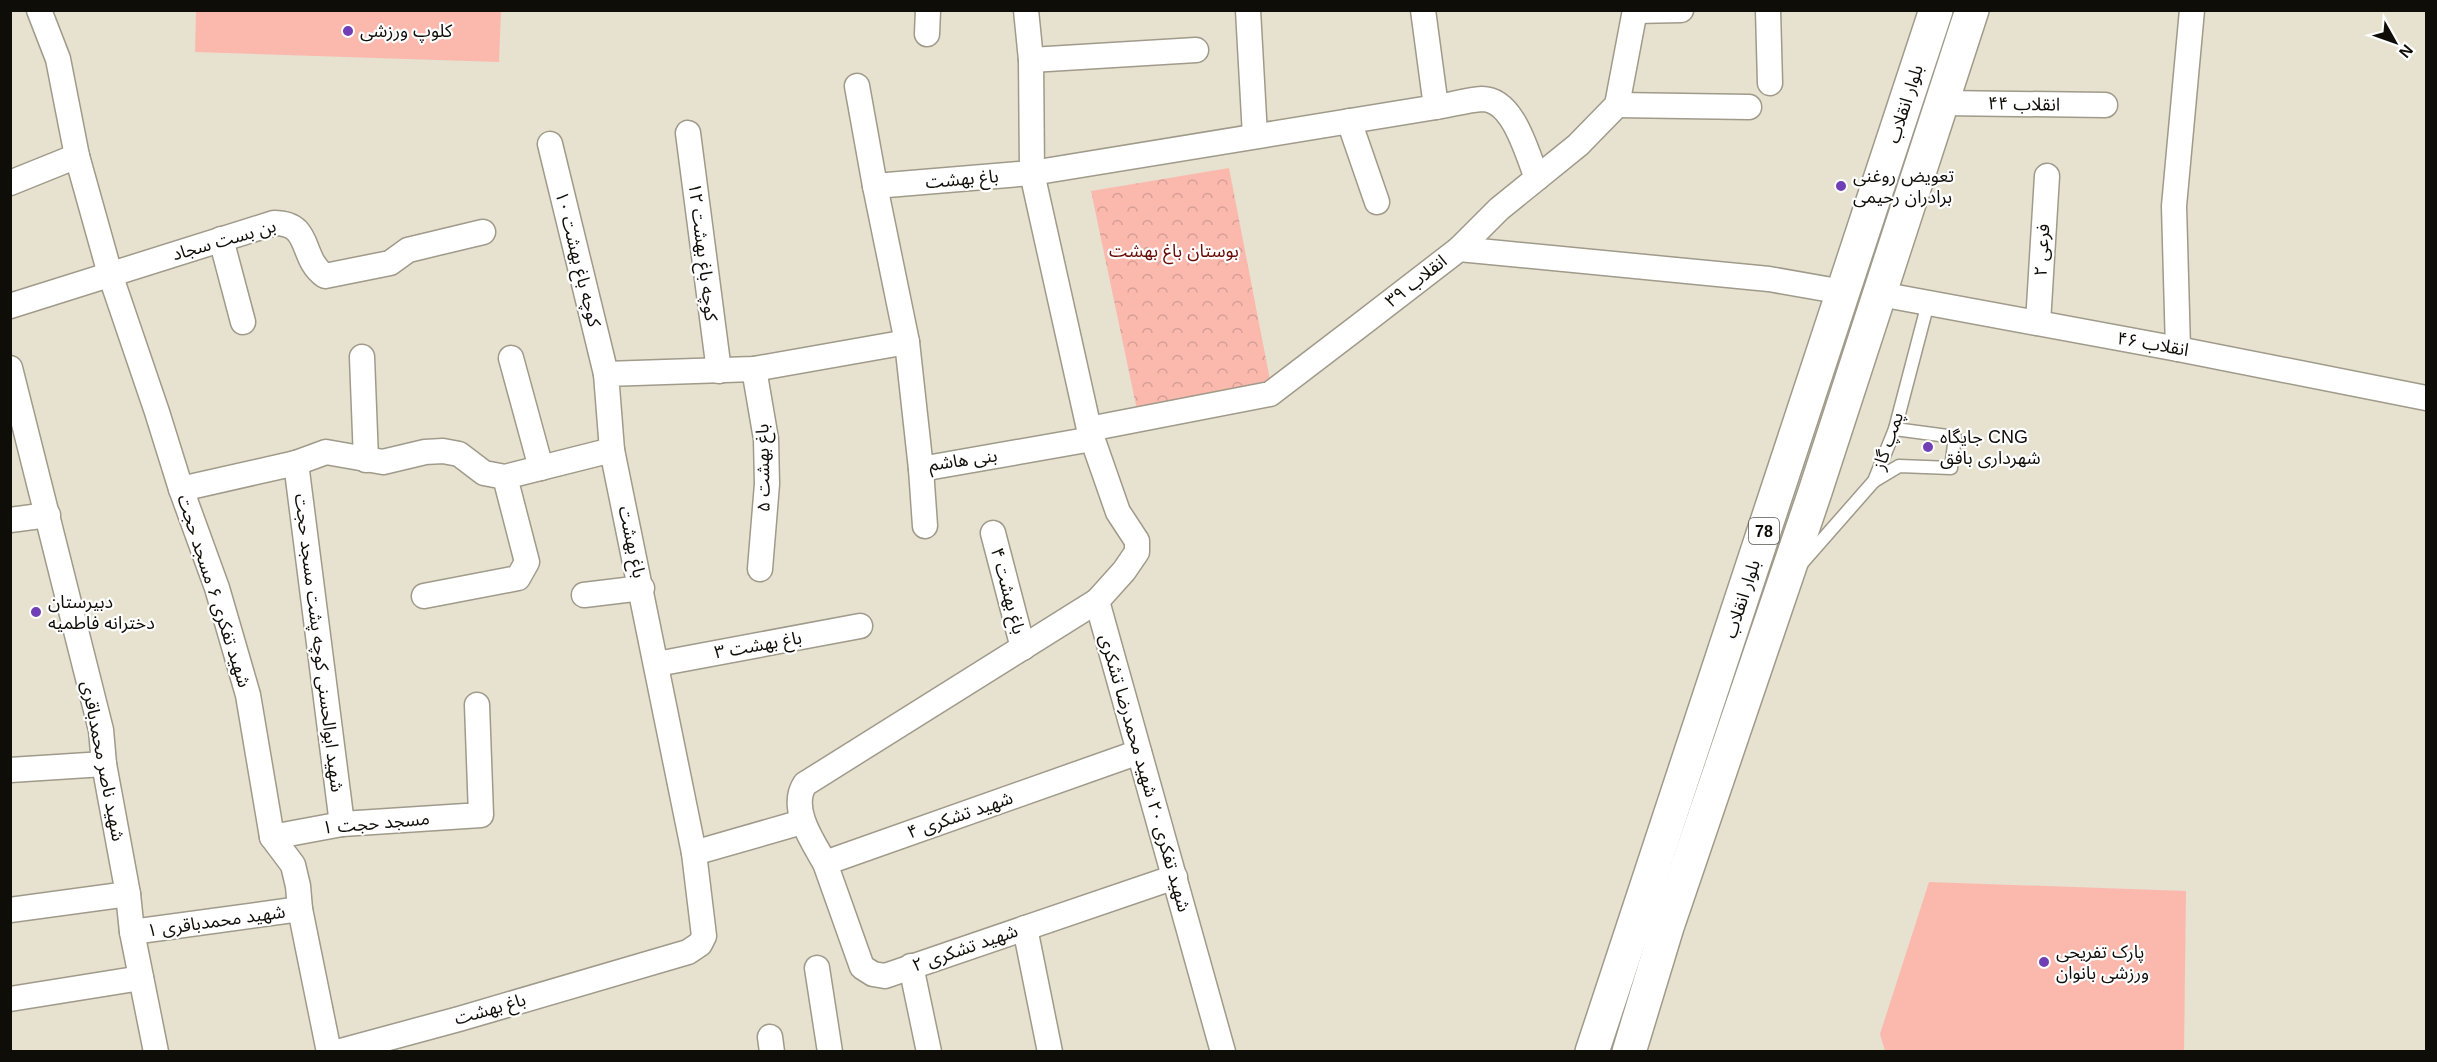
<svg xmlns="http://www.w3.org/2000/svg" width="2437" height="1062" font-family="Arial,'Noto Sans Arabic',sans-serif">
	<defs>
		<pattern id="park-crowns" width="20" height="18" patternUnits="userSpaceOnUse" patternTransform="scale(1.5)"><rect width="20" height="18" fill="#fbb9ae"/><path d="M2 6a3 3 0 1 1 6 0M12 15a3 3 0 1 1 6 0" fill="none" stroke="#d69e94"/></pattern>
	</defs>
	<rect width="100%" height="100%" fill="#e7e1d0"/>
	<g fill="#fbb9ae">
		<polygon points="196,11 501,11 499,62 195,52"/>
		<polygon points="1929,882 2186,891 2184,1051 1885,1051 1880,1034"/>
	</g>
	<polygon fill="url(#park-crowns)" points="1229,168 1271,385 1137,410 1091,191"/>
	<g fill="none" stroke-linecap="round" stroke-linejoin="round">
		<g stroke="#a09a8a" stroke-width="15">
			<g id="service">
				<polyline points="1874,481 1899,466 1951,468 1955,437 1895,429"/>
				<polyline points="1802,563 1874,481 1895,429 1928,303"/>
			</g>
		</g>
		<g stroke="#a09a8a" stroke-width="27">
			<g id="minor">
				<polyline points="39,10 58,59 77,156 110,274 157,412 181,489 217,588 248,695 272,837 293,865 298,886 300,909 329,1052"/>
				<polyline points="1026,10 1031,60 1032,173 1089,429 1118,512 1137,541 1137,552 1124,571 1097,601 1223,1052"/>
				<polyline points="1248,10 1255,136"/>
				<polyline points="1768,10 1770,83"/>
				<polyline points="1635,11 1681,10"/>
				<polyline points="927,34 928,10"/>
				<polyline points="1031,60 1196,50"/>
				<polyline points="857,86 875,186"/>
				<polyline points="1942,103 2105,105"/>
				<polyline points="1617,105 1749,107"/>
				<path d="M1436 107C1450 105 1467 100 1482 99 1514 99 1527 154 1537 178"/>
				<polyline points="1349,121 1377,202"/>
				<polyline points="688,133 719,371"/>
				<polyline points="550,144 606,374"/>
				<polyline points="10,183 77,156"/>
				<polyline points="221,239 243,322"/>
				<polyline points="1459,249 1769,279 1843,292"/>
				<polyline points="1880,294 2178,349 2426,398"/>
				<path d="M10 306 274 223C313 223 299 258 325 276L390 263 408 250 483 232"/>
				<polyline points="2038,323 2047,176"/>
				<polyline points="2178,349 2174,206 2192,10"/>
				<polyline points="362,357 366,460"/>
				<polyline points="511,358 541,468"/>
				<polyline points="10,368 101,730 104,764 128,894 132,932 156,1052"/>
				<polyline points="754,369 766,439 767,484 760,569"/>
				<polyline points="1089,429 1270,394 1363,323 1459,249 1499,209 1578,145 1617,105 1635,10"/>
				<polyline points="1092,439 921,469 907,342 875,186 1032,173 1436,107 1423,10"/>
				<polyline points="296,463 342,824"/>
				<polyline points="921,469 925,526"/>
				<polyline points="181,489 296,463 326,452 383,462 425,452 443,451 459,454 484,473 505,477 612,450"/>
				<polyline points="10,520 48,515"/>
				<polyline points="993,533 1023,648"/>
				<polyline points="584,595 642,588"/>
				<polyline points="424,596 518,578 527,562 505,477"/>
				<path d="M1097 601 805 784C789 808 813 842 825 863L1139 752"/>
				<polyline points="657,664 860,626"/>
				<polyline points="10,770 104,764"/>
				<polyline points="272,837 342,824 481,815 477,705"/>
				<polyline points="694,853 802,822"/>
				<polyline points="825,863 862,967 873,974 885,976 1175,877"/>
				<polyline points="10,910 128,894"/>
				<polyline points="1025,928 1050,1052"/>
				<polyline points="132,932 300,909"/>
				<polyline points="911,966 929,1052"/>
				<polyline points="817,968 830,1052"/>
				<polyline points="10,999 141,978"/>
				<polyline points="770,1037 772,1052"/>
				<polyline points="337,1052 459,1019 688,952 700,944 704,936 694,853 612,450 606,374 754,369 907,342"/>
			</g>
		</g>
		<g stroke="#a09a8a" stroke-width="36">
			<g id="primary">
				<polyline points="1592,1052 1936,10"/>
				<polyline points="1629,1052 1667,927 1815,492 1972,10"/>
			</g>
		</g>
		<use href="#service" stroke="#fff" stroke-width="12"/>
		<use href="#minor" stroke="#fff" stroke-width="24"/>
		<use href="#primary" stroke="#fff" stroke-width="33"/>
	</g>
	<g fill="#703fb6" stroke="#fff" stroke-width="2">
		<circle cx="348" cy="31" r="6"/>
		<circle cx="1841" cy="186" r="6"/>
		<circle cx="1928" cy="447" r="6"/>
		<circle cx="36" cy="612" r="6"/>
		<circle cx="2044" cy="962" r="6"/>
	</g>
	<g text-anchor="middle" stroke-width="4.5" stroke-linejoin="round" paint-order="stroke">
		<rect fill="#fff" stroke="#575651" stroke-width="1.5" x="1749" y="518" width="30" height="26" rx="4.5"/>
		<g font-size="16" font-weight="bold" fill="#0f0d07">
			<text x="1764" y="537">78</text>
		</g>
		<g font-size="18" fill="#0f0d07" stroke="#fff" text-anchor="start">
			<text x="360" y="37">کلوپ ورزشی</text>
			<text x="1853" y="182">تعویض روغنی<tspan x="1853" dy="21">برادران رحیمی</tspan></text>
			<text x="1940" y="443">جایگاه CNG<tspan x="1940" dy="21">شهرداری بافق</tspan></text>
			<text x="48" y="608">دبیرستان<tspan x="48" dy="21">دخترانه فاطمیه</tspan></text>
			<text x="2056" y="958">پارک تفریحی<tspan x="2056" dy="21">ورزشی بانوان</tspan></text>
		</g>
		<g font-size="18" fill="#0f0d07" stroke="#fff">
			<text transform="translate(1905 104) rotate(-72)" y="6">بلوار انقلاب</text>
			<text transform="translate(2024 104) rotate(1)" y="6">انقلاب ۴۴</text>
			<text transform="translate(962 179) rotate(-5)" y="6">باغ بهشت</text>
			<text transform="translate(224 240) rotate(-16)" y="6">بن بست سجاد</text>
			<text transform="translate(2042 250) rotate(-87)" y="6">فرعی ۲</text>
			<text transform="translate(703 252) rotate(83)" y="6">کوچه باغ بهشت ۱۲</text>
			<text transform="translate(578 259) rotate(76)" y="6">کوچه باغ بهشت ۱۰</text>
			<text transform="translate(1416 281) rotate(-38)" y="6">انقلاب ۳۹</text>
			<text transform="translate(2153 344) rotate(10)" y="6">انقلاب ۴۶</text>
			<text transform="translate(1888 441) rotate(-71)" y="6">پمپ گاز</text>
			<text transform="translate(963 460) rotate(-8)" y="6">بنی هاشم</text>
			<text transform="translate(763 468) rotate(-91)" y="6">باغ بهشت ۵</text>
			<text transform="translate(632 542) rotate(78)" y="6">باغ بهشت</text>
			<text transform="translate(214 591) rotate(72)" y="6">شهید تفکری ۶ مسجد حجت</text>
			<text transform="translate(1008 591) rotate(75)" y="6">باغ بهشت ۴</text>
			<text transform="translate(1742 599) rotate(-72)" y="6">بلوار انقلاب</text>
			<text transform="translate(319 643) rotate(83)" y="6">شهید ابوالحسنی کوچه پشت مسجد حجت</text>
			<text transform="translate(758 645) rotate(-10)" y="6">باغ بهشت ۳</text>
			<text transform="translate(103 761) rotate(79)" y="6">شهید ناصر محمدباقری</text>
			<text transform="translate(1145 773) rotate(74)" y="6">شهید تفکری ۲۰ شهید محمدرضا تشکری</text>
			<text transform="translate(960 815) rotate(-19)" y="6">شهید تشکری ۴</text>
			<text transform="translate(376 823) rotate(-5)" y="6">مسجد حجت ۱</text>
			<text transform="translate(216 921) rotate(-8)" y="6">شهید محمدباقری ۱</text>
			<text transform="translate(965 948) rotate(-19)" y="6">شهید تشکری ۲</text>
			<text transform="translate(490 1009) rotate(-16)" y="6">باغ بهشت</text>
		</g>
		<g font-size="18" fill="#680803" stroke="#fff">
			<text x="1174" y="257">بوستان باغ بهشت</text>
		</g>
	</g>
	<rect width="2437" height="1062" fill="none" stroke="#0f0d07" stroke-width="24"/>
	<g transform="translate(2395 42) rotate(130)" stroke="#ffffff" stroke-width="4.5" paint-order="stroke">
	<path d="M0-4.5L10 22L0 15L-10 22Z" fill="#0f0d07"/>
	<text y="-9" font-size="16" font-weight="bold" text-anchor="middle" fill="#0f0d07">N</text>
	</g>
</svg>
